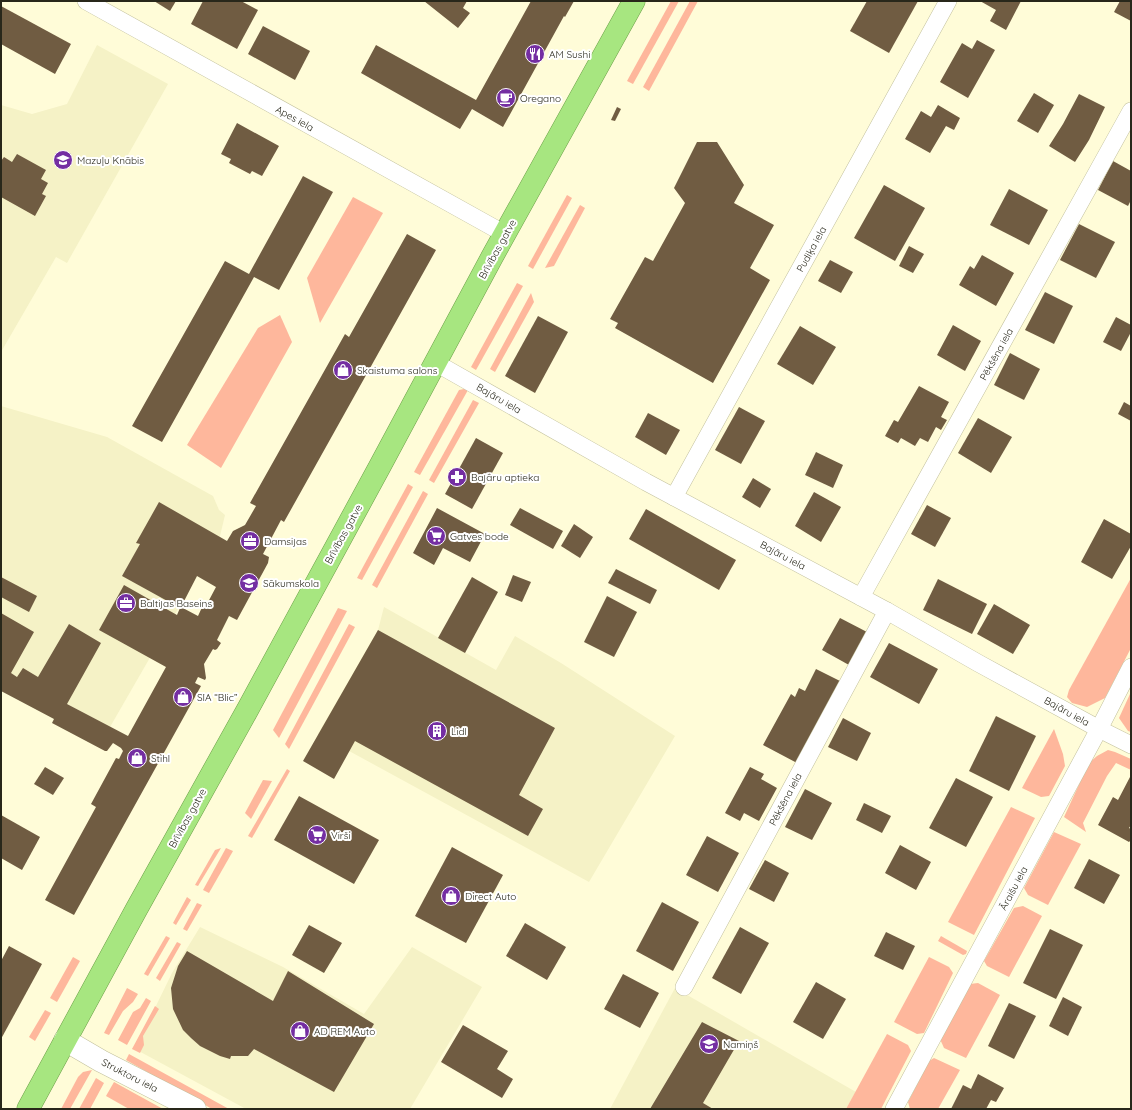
<svg xmlns="http://www.w3.org/2000/svg" width="1132" height="1110" font-family="Quicksand,sans-serif">
	<rect width="100%" height="100%" fill="#fffcd8"/>
	<g fill="#f5f2c6">
		<polygon points="97,45 168,84 67,263 56,257 1,352 1,105 32,114 67,104"/>
		<polygon points="1,406 107,437 213,496 219,510 225,515 220,536 110,727 1,668"/>
		<polygon points="384,607 496,670 515,636 561,663 675,736 589,882 318,734 378,630"/>
		<polygon points="200,927 283,967 364,1014 412,947 482,987 410,1109 246,1109 135,1049 172,973"/>
		<polygon points="675,988 856,1092 846,1109 610,1109"/>
	</g>
	<g fill="#feb79c">
		<polygon points="671,1 679,1 633,84 627,81"/>
		<polygon points="690,1 698,1 649,91 643,87"/>
		<polygon points="567,195 572,198 533,269 528,266"/>
		<polygon points="353,197 383,213 320,323 307,278"/>
		<polygon points="580,205 585,208 554,266 545,268"/>
		<polygon points="517,283 523,286 476,370 471,367"/>
		<polygon points="531,293 534,302 495,372 490,369"/>
		<polygon points="280,315 292,342 221,468 187,445 258,328"/>
		<polygon points="464,389 468,390 420,475 414,472 459,390"/>
		<polygon points="473,400 479,403 434,483 429,480"/>
		<polygon points="408,484 413,487 362,580 357,578"/>
		<polygon points="423,491 428,494 377,588 372,585"/>
		<polygon points="1131,578 1131,648 1105,698 1087,707 1072,703 1067,697 1069,690"/>
		<polygon points="338,608 347,611 279,738 273,730"/>
		<polygon points="349,624 355,627 289,749 285,744"/>
		<polygon points="1130,694 1131,694 1131,732 1128,731 1119,718"/>
		<polygon points="1054,729 1063,754 1065,766 1049,796 1041,797 1022,788"/>
		<polygon points="1108,750 1115,752 1131,759 1131,770 1116,763 1107,776 1083,823 1086,832 1064,817 1089,763 1097,756"/>
		<polygon points="287,769 290,771 252,838 248,836"/>
		<polygon points="263,780 272,781 251,819 245,813"/>
		<polygon points="1011,807 1035,818 974,935 948,922"/>
		<polygon points="1054,832 1081,844 1048,905 1028,895 1024,888"/>
		<polygon points="221,848 198,886 195,885 215,850"/>
		<polygon points="226,848 233,851 209,893 203,890"/>
		<polygon points="187,897 191,900 176,925 173,923"/>
		<polygon points="197,903 202,905 187,931 183,929"/>
		<polygon points="1023,906 1042,916 1009,977 987,966 984,961 1014,908"/>
		<polygon points="166,936 170,938 148,976 144,974"/>
		<polygon points="941,936 967,951 966,954 963,955 938,941"/>
		<polygon points="177,942 181,944 160,981 156,978"/>
		<polygon points="73,957 80,961 57,1002 50,998"/>
		<polygon points="929,957 949,967 953,973 924,1033 917,1034 894,1022"/>
		<polygon points="978,983 1000,995 966,1058 944,1048 940,1039 970,984"/>
		<polygon points="127,988 138,994 133,1002 123,1011 109,1035 104,1033"/>
		<polygon points="146,998 151,1001 127,1045 118,1040 133,1012 140,1008"/>
		<polygon points="155,1006 159,1009 143,1036 144,1045 140,1053 132,1049"/>
		<polygon points="45,1010 51,1013 35,1041 29,1037"/>
		<polygon points="887,1034 908,1045 911,1051 881,1109 846,1109"/>
		<polygon points="129,1054 229,1109 212,1109 126,1060"/>
		<polygon points="934,1058 960,1070 938,1109 910,1109 908,1102 929,1061"/>
		<polygon points="92,1070 70,1109 61,1109 78,1077 83,1072"/>
		<polygon points="96,1078 104,1083 90,1109 79,1109"/>
		<polygon points="114,1082 163,1109 129,1109 106,1096"/>
	</g>
	<g fill="#705c42" fill-rule="evenodd">
		<polygon points="154,1 176,1 170,11"/>
		<polygon points="203,1 241,1 258,10 237,49 191,24"/>
		<polygon points="424,1 467,1 463,8 470,13 458,28"/>
		<polygon points="531,1 574,1 565,17 564,16 503,127 472,109 460,129 361,73 376,45 476,100"/>
		<polygon points="867,1 918,1 889,53 850,31"/>
		<polygon points="980,1 1021,1 1006,30 990,21 996,10"/>
		<polygon points="1120,1 1131,1 1131,21 1114,12"/>
		<polygon points="1,6 71,44 55,74 1,44"/>
		<polygon points="263,26 310,51 295,80 248,54"/>
		<polygon points="977,40 995,50 968,98 940,82 962,43 972,49"/>
		<polygon points="1034,93 1054,105 1038,133 1017,121"/>
		<polygon points="1079,94 1105,107 1089,140 1075,162 1049,146 1063,124"/>
		<polygon points="938,105 960,118 954,130 946,126 930,153 905,139 921,111 931,117"/>
		<polygon points="617,107 621,109 615,121 611,120"/>
		<polygon points="237,123 279,146 262,176 252,171 250,174 229,163 231,159 221,154"/>
		<polygon points="697,142 717,142 744,185 734,203 774,225 750,268 770,280 713,383 615,328 618,323 610,319 645,257 653,261 685,203 674,188"/>
		<polygon points="17,154 46,170 41,179 48,183 42,194 46,196 35,216 1,197 1,161 4,157 12,162"/>
		<polygon points="1113,161 1131,171 1131,200 1128,206 1098,190"/>
		<polygon points="303,176 333,192 279,290 254,277 162,442 132,426 225,261 249,274"/>
		<polygon points="884,185 925,208 895,261 854,238"/>
		<polygon points="1009,189 1048,210 1029,245 990,225"/>
		<polygon points="1079,224 1115,242 1096,278 1060,260"/>
		<path d="M407 234 436 250 284 522 281 520 263 554 269 557 268 563 237 620 229 616 217 640 221 643 217 649 215 650 213 649 204 664 206 678 205 680 198 677 195 683 201 686 74 915 45 900 96 807 91 804 116 758 119 759 123 751 121 748 113 743 107 751H105L52 723 54 719 1 691V613L34 632 11 673 17 677 23 668 38 677 69 624 101 643 67 704 128 736 166 667 99 630 124 585 177 615 180 608 122 576 140 544 136 543 159 502 227 541 233 531 245 525 256 506 250 503 345 334 349 337ZM197 576 216 587 207 604 204 603 198 616 181 607Z"/>
		<polygon points="909,246 924,254 913,273 899,266"/>
		<polygon points="982,255 1014,273 996,306 959,285 970,266 974,269"/>
		<polygon points="830,260 853,272 841,293 818,281"/>
		<polygon points="1045,292 1073,306 1054,344 1025,330"/>
		<polygon points="538,316 568,332 535,393 505,376"/>
		<polygon points="1116,317 1131,325 1131,332 1121,351 1103,342"/>
		<polygon points="953,325 981,341 965,371 937,355"/>
		<polygon points="800,326 836,347 813,385 777,364"/>
		<polygon points="1010,353 1040,369 1024,400 994,385"/>
		<polygon points="919,386 949,402 941,417 947,420 941,430 936,427 928,442 920,438 915,446 901,438 898,443 885,436 894,420 898,422"/>
		<polygon points="1124,402 1131,406 1131,421 1118,414"/>
		<polygon points="739,407 765,421 741,464 715,450"/>
		<polygon points="648,413 680,430 666,455 635,437"/>
		<polygon points="978,418 1012,437 991,473 958,453"/>
		<polygon points="476,438 503,453 472,509 445,494"/>
		<polygon points="816,452 843,465 833,488 805,475"/>
		<polygon points="753,478 771,489 760,508 742,497"/>
		<polygon points="814,492 841,507 821,542 795,526"/>
		<polygon points="927,505 951,518 935,547 911,534"/>
		<polygon points="437,508 485,534 470,562 443,548 434,565 413,553"/>
		<polygon points="520,508 563,531 553,549 510,525"/>
		<polygon points="646,509 736,560 719,590 629,539"/>
		<polygon points="1104,519 1131,534 1131,546 1112,579 1081,562"/>
		<polygon points="574,524 593,537 580,558 561,546"/>
		<polygon points="616,569 657,590 650,604 608,583"/>
		<polygon points="513,575 531,582 522,602 505,595"/>
		<polygon points="1,577 37,596 29,612 1,597"/>
		<polygon points="472,577 498,592 465,653 438,638"/>
		<polygon points="938,579 987,604 972,634 923,610"/>
		<polygon points="607,596 637,612 614,657 584,642"/>
		<polygon points="994,604 1030,625 1013,654 977,634"/>
		<polygon points="840,618 867,632 849,665 822,650"/>
		<polygon points="378,630 555,728 519,795 543,809 528,836 355,741 334,779 303,761"/>
		<polygon points="889,643 938,669 919,704 870,677"/>
		<polygon points="816,669 840,681 797,763 763,745 791,694 795,697 799,688 805,691"/>
		<polygon points="996,716 1036,736 1009,791 969,771"/>
		<polygon points="843,718 871,733 857,761 828,747"/>
		<polygon points="45,767 64,778 53,795 34,784"/>
		<polygon points="750,767 764,774 761,779 777,788 759,821 744,813 740,821 725,813"/>
		<polygon points="1130,777 1131,778 1131,825 1129,828 1131,829 1131,840 1129,842 1098,825 1113,797 1118,800"/>
		<polygon points="956,778 993,797 966,847 929,828"/>
		<polygon points="805,789 832,803 812,840 785,827"/>
		<polygon points="299,796 379,840 354,884 274,840"/>
		<polygon points="864,803 891,816 882,833 856,820"/>
		<polygon points="1,815 40,837 22,870 1,858"/>
		<polygon points="707,836 739,853 718,892 686,875"/>
		<polygon points="900,845 931,862 916,890 885,873"/>
		<polygon points="452,847 503,875 466,943 415,916"/>
		<polygon points="1089,859 1120,875 1104,904 1074,888"/>
		<polygon points="765,860 789,873 774,902 749,889"/>
		<polygon points="662,902 699,922 673,971 636,951"/>
		<polygon points="525,923 566,947 547,980 506,956"/>
		<polygon points="309,925 342,943 324,973 292,955"/>
		<polygon points="740,927 769,943 741,994 712,978"/>
		<polygon points="1050,929 1083,945 1056,999 1023,983"/>
		<polygon points="886,932 915,946 903,970 874,956"/>
		<polygon points="9,946 42,964 1,1039 1,961"/>
		<polygon points="187,951 273,1001 288,971 374,1024 334,1092 254,1049 248,1056 231,1056 230,1059 220,1056 200,1046 191,1038 183,1030 173,1009 171,988 178,966"/>
		<polygon points="623,974 659,993 640,1028 604,1009"/>
		<polygon points="816,982 846,999 823,1039 793,1022"/>
		<polygon points="1063,997 1082,1007 1068,1036 1049,1026"/>
		<polygon points="1009,1003 1036,1016 1014,1059 988,1046"/>
		<polygon points="702,1022 739,1041 703,1103 713,1109 650,1109"/>
		<polygon points="463,1025 508,1051 497,1069 513,1079 502,1098 441,1062"/>
		<polygon points="978,1074 1004,1088 996,1102 991,1100 986,1109 951,1109 963,1085 971,1089"/>
	</g>
	<g fill="none" stroke-linecap="round" stroke-linejoin="round">
		<g stroke="#c2c09d" stroke-width="18">
			<g id="minor">
				<polyline points="86,1 505,234"/>
				<polyline points="436,363 646,482 887,611 978,663 1099,729 1131,745"/>
				<polyline points="674,497 948,1"/>
				<polyline points="861,597 1131,111"/>
				<polyline points="684,987 887,611"/>
				<polyline points="894,1109 1099,729 1131,667"/>
			</g>
		</g>
		<g stroke="#c2c09d" stroke-width="23">
			<polyline id="tertiary" points="65,1040 101,1061 195,1109"/>
		</g>
		<g stroke="#6c9f48" stroke-width="23">
			<polyline id="trunk" points="28,1109 136,910 249,707 380,466 492,257 634,1"/>
		</g>
		<use href="#minor" stroke="#fff" stroke-width="17"/>
		<use href="#tertiary" stroke="#fff" stroke-width="22"/>
		<use href="#trunk" stroke="#a7e680" stroke-width="22"/>
	</g>
	<defs>
		<g id="restaurant-disc" transform="scale(1)"><circle r="9.5" fill="#742ea2" stroke="#fff"/><path d="M-5-6h1v4h1v-4h1v4h1v-4h1v5L-1.5 .5V6h-2V.5L-5-1ZM5-6V6H3V1.5H1.5Q1.5-4 5-6Z" fill="#fff"/></g>
		<g id="cafe-disc" transform="scale(1)"><circle r="9.5" fill="#742ea2" stroke="#fff"/><path d="M-5.5-4.5H6V0H3Q3 3.5 0 3.5H-2.5Q-5.5 3.5-5.5 0ZM3-3.2v2h1.7v-2ZM-6 4.5H4V6H-6Z" fill="#fff"/></g>
		<g id="school-disc" transform="scale(1)"><circle r="9.5" fill="#742ea2" stroke="#fff"/><path d="M0-5L7-2L0 1L-7-2ZM-4 1L0 2.5L4 1V4Q0 6-4 4Z" fill="#fff"/></g>
		<g id="shop-disc" transform="scale(1)"><circle r="9.5" fill="#742ea2" stroke="#fff"/><path d="M-5-2.5h2.3a2.7 3.5 0 0 1 5.4 0H5L5.5 6h-11ZM-1.5-2.5h3a1.5 2.3 0 0 0-3 0Z" fill="#fff"/></g>
		<g id="pharmacy-disc" transform="scale(1)"><circle r="9.5" fill="#742ea2" stroke="#fff"/><path d="M-2-6h4v4h4v4h-4v4h-4v-4h-4v-4h4Z" fill="#fff"/></g>
		<g id="supermarket-disc" transform="scale(1)"><circle r="9.5" fill="#742ea2" stroke="#fff"/><path d="M-6-5.5h2.5l.6 2H6L4.5 2H-2.5L-4.4-4H-6ZM-1.5 3.2a1.3 1.3 0 1 0 .1 0ZM3 3.2a1.3 1.3 0 1 0 .1 0Z" fill="#fff"/></g>
		<g id="office-disc" transform="scale(1)"><circle r="9.5" fill="#742ea2" stroke="#fff"/><path d="M-6-3h4V-5.5h4V-3h4V5H-6ZM-1-4.5V-3h2v-1.5ZM-6 0V1H6V0Z" fill="#fff"/></g>
		<g id="building-disc" transform="scale(1)"><circle r="9.5" fill="#742ea2" stroke="#fff"/><path d="M-4-6H4V6H1V3H-1V6H-4ZM-2.5-4.3h1.7v1.8h-1.7ZM.8-4.3h1.7v1.8H.8ZM-2.5-1h1.7V.8h-1.7ZM.8-1h1.7V.8H.8Z" fill="#fff"/></g>
	</defs>
	<g fill-rule="evenodd">
		<use href="#restaurant-disc" x="535" y="54"/>
		<use href="#cafe-disc" x="506" y="98"/>
		<use href="#school-disc" x="63" y="160"/>
		<use href="#shop-disc" x="343" y="370"/>
		<use href="#pharmacy-disc" x="457" y="477"/>
		<use href="#supermarket-disc" x="436" y="536"/>
		<use href="#office-disc" x="250" y="541"/>
		<use href="#school-disc" x="249" y="583"/>
		<use href="#office-disc" x="126" y="603"/>
		<use href="#shop-disc" x="183" y="697"/>
		<use href="#building-disc" x="437" y="731"/>
		<use href="#shop-disc" x="137" y="758"/>
		<use href="#supermarket-disc" x="317" y="835"/>
		<use href="#shop-disc" x="451" y="896"/>
		<use href="#shop-disc" x="300" y="1031"/>
		<use href="#school-disc" x="709" y="1044"/>
	</g>
	<g text-anchor="middle" stroke-width="4" stroke-linejoin="round" paint-order="stroke">
		<g font-size="10" fill="#28271a" stroke="#fff" text-anchor="start">
			<text x="549" y="58">AM Sushi</text>
			<text x="520" y="102">Oregano</text>
			<text x="77" y="164">Mazuļu Knābis</text>
			<text x="357" y="374">Skaistuma salons</text>
			<text x="471" y="481">Bajāru aptieka</text>
			<text x="450" y="540">Gatves bode</text>
			<text x="264" y="545">Damsijas</text>
			<text x="263" y="587">Sākumskola</text>
			<text x="140" y="607">Baltijas Baseins</text>
			<text x="197" y="701">SIA “Blic”</text>
			<text x="451" y="735">Lidl</text>
			<text x="151" y="762">Stihl</text>
			<text x="331" y="839">Virši</text>
			<text x="465" y="900">Direct Auto</text>
			<text x="314" y="1035">AD REM Auto</text>
			<text x="723" y="1048">Namiņš</text>
		</g>
		<g font-size="10" fill="#28271a" stroke="#fff">
			<text transform="translate(295 118) rotate(29)" y="4">Apes iela</text>
			<text transform="translate(497 249) rotate(-61)" y="4">Brīvības gatve</text>
			<text transform="translate(811 249) rotate(-61)" y="4">Pudiķa iela</text>
			<text transform="translate(996 354) rotate(-61)" y="4">Pēkšēna iela</text>
			<text transform="translate(499 398) rotate(30)" y="4">Bajāru iela</text>
			<text transform="translate(343 534) rotate(-61)" y="4">Brīvības gatve</text>
			<text transform="translate(783 555) rotate(28)" y="4">Bajāru iela</text>
			<text transform="translate(1067 711) rotate(29)" y="4">Bajāru iela</text>
			<text transform="translate(785 799) rotate(-62)" y="4">Pēkšēna iela</text>
			<text transform="translate(187 818) rotate(-61)" y="4">Brīvības gatve</text>
			<text transform="translate(1013 888) rotate(-62)" y="4">Āraišu iela</text>
			<text transform="translate(130 1075) rotate(27)" y="4">Struktoru iela</text>
		</g>
	</g>
	<rect width="1132" height="1110" fill="none" stroke="#28271a" stroke-width="4"/>
</svg>
